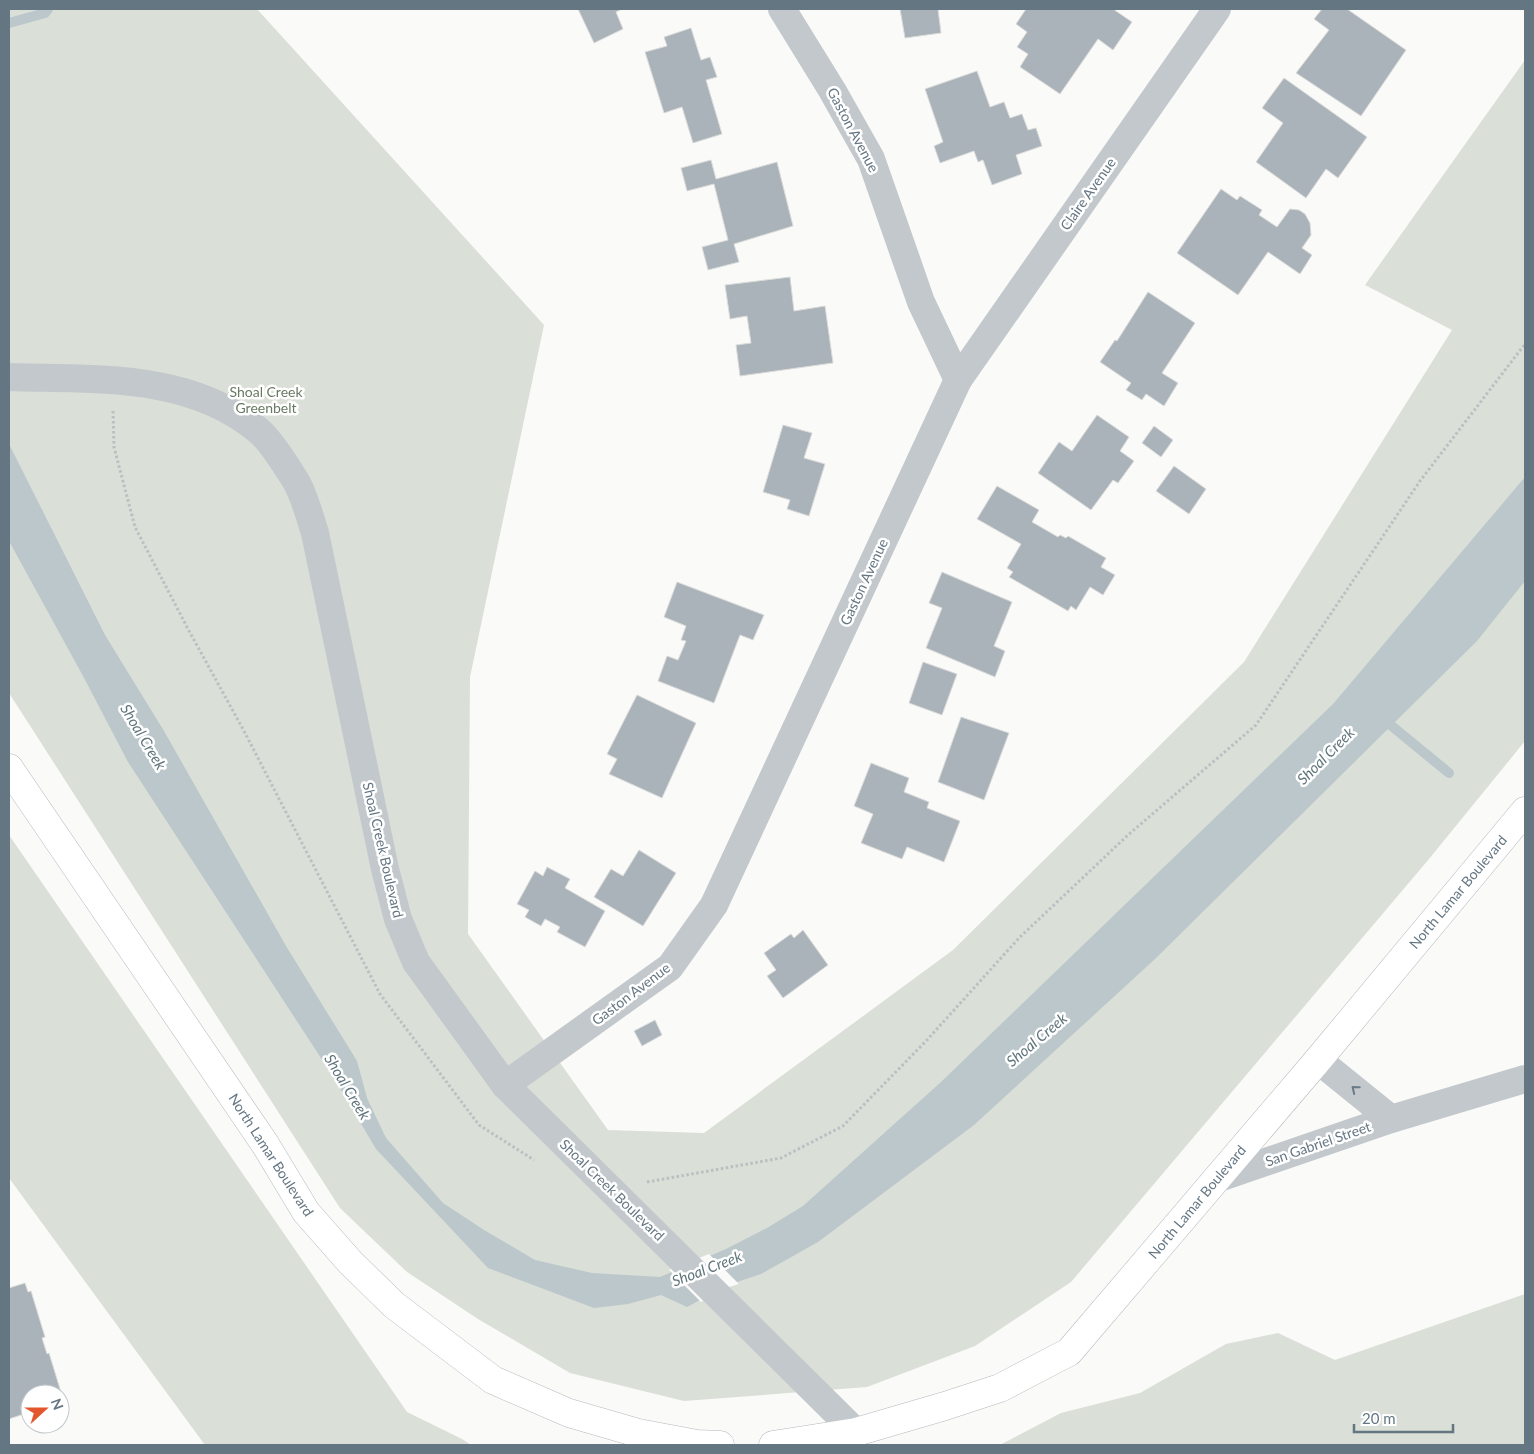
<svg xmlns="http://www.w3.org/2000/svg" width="1534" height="1454" font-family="Lato,sans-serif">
	<rect width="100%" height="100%" fill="#fafaf8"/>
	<g fill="#dadfd7">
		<polygon points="9,9 257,9 544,325 470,677 468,934 608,1130 704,1133 953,950 1244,662 1452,330 1365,285 1525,60 1525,741 1429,859 1071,1282 975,1346 867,1387 684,1401 570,1373 478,1319 407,1272 340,1208 9,693"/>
		<polygon points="9,835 407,1412 462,1439 471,1445 205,1445 9,1178"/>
		<polygon points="1525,1294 1525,1445 1000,1445 1061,1413 1140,1393 1226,1344 1278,1333 1335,1360"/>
	</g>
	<polygon fill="#bbc7cb" points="9,444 105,635 164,731 286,946 357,1061 367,1098 386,1138 443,1203 484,1230 535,1260 592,1273 660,1277 726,1249 767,1228 803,1206 941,1082 1333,704 1525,477 1525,581 1477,641 1155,959 974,1125 818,1242 761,1274 728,1285 687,1307 661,1295 628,1304 594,1308 488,1268 376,1149 334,1078 128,762 83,676 9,541"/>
	<polygon fill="#fafaf8" points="709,1254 739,1284 729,1287 701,1302 669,1270"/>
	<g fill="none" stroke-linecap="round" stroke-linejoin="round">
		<g stroke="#bbc7cb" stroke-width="10">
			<polyline points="9,23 45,13 48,9"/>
			<polyline points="1382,718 1449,773"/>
		</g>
	</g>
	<g fill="#aab3b9" stroke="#dcdcda">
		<polygon points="578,9 622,9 616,12 623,29 594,43"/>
		<polygon points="900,9 938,9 941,33 905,38"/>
		<polygon points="1026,9 1113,9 1132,22 1113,50 1098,39 1060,94 1020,67 1028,54 1017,47 1027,32 1016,24"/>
		<polygon points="1322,9 1347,9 1406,50 1361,116 1296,73 1329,30 1314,19"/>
		<polygon points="691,28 701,60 710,57 717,77 706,80 722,134 693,143 682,107 664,113 645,52 667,46 664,37"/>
		<polygon points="977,71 990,107 1004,102 1010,118 1022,114 1028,130 1036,128 1042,146 1016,155 1022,174 992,185 983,160 978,162 974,151 940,163 934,146 943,142 925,89"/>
		<polygon points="1284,78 1367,137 1338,178 1326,169 1306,198 1256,162 1283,123 1262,108"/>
		<polygon points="711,160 716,179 777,162 793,226 734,244 739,262 708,270 702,247 728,240 714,184 687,191 681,168"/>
		<polygon points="1221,189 1237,200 1240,196 1262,210 1259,215 1277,227 1290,209 1299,210 1305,214 1310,223 1311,235 1302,248 1312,255 1300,274 1268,252 1238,295 1177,253"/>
		<polygon points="790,277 794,311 825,306 833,363 740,376 736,345 751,343 747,316 730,319 725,285"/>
		<polygon points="1148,292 1195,323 1162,373 1178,383 1164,406 1146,394 1142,400 1126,390 1131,383 1100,362 1115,340 1117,341"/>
		<polygon points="1097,415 1129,437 1120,451 1134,461 1118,483 1113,480 1091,510 1038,473 1059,442 1072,451"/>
		<polygon points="783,425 812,433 804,458 825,464 809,516 787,509 790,500 763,492"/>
		<polygon points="1154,426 1173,440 1161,457 1142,443"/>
		<polygon points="1174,466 1206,489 1189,514 1156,491"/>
		<polygon points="997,486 1039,510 1032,522 1058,537 1060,535 1066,538 1068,536 1106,558 1101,567 1115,575 1103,595 1090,587 1076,610 1071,606 1068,611 1009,577 1013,572 1007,568 1021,544 977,519"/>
		<polygon points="942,572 1012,602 994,646 1005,651 995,677 926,648 942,608 929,603"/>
		<polygon points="677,582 764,615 753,640 740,635 714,703 658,681 667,656 678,660 686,641 681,640 686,626 664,617"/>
		<polygon points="923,662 957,674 942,715 909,703"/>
		<polygon points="637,695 696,723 662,798 609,774 617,759 607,754"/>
		<polygon points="961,717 1009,733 984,800 938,782"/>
		<polygon points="871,763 909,778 904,792 929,802 927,808 960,821 944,862 907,847 902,859 861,843 873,814 854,806"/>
		<polygon points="639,850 676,873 643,926 594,897 611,869 623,876"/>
		<polygon points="547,867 570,879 565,888 605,911 585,947 557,932 560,927 545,919 541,926 525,917 529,910 517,904 535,871 543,876"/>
		<polygon points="803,930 828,965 783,998 767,976 776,970 764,953 791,934 794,938"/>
		<polygon points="655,1020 662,1035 642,1046 634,1031"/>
		<polygon points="25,1283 28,1292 31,1291 45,1337 42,1338 47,1354 49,1353 64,1402 60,1403 60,1394 30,1394 30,1412 9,1419 9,1288"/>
	</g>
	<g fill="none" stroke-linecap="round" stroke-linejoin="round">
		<g stroke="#b5babe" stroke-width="29">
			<g id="major">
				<polyline points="9,768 265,1144 306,1212 350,1262 394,1305 493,1380 569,1413 638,1433 697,1444 720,1445"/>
				<polyline points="773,1445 856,1432 945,1406 1000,1388 1069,1352 1318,1060 1525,811"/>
			</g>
		</g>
		<g stroke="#bbbfc2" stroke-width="3" stroke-dasharray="2.5 2.5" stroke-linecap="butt">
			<polyline points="113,411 114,447 135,527 188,629 244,731 380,994 479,1125 534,1160"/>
			<polyline points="647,1182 781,1158 843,1126 927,1040 1019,938 1128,835 1256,725 1420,481 1525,344"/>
		</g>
		<g stroke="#c3c8cc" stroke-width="28">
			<polyline points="782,9 832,90 871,159 921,302 958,380"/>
			<path d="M9 377C94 380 189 372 259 431 271 441 289 470 297 483 305 498 310 517 315 533L385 869 398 919 416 962 505 1085 856 1432"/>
			<polyline points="1318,1060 1391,1119"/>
			<polyline points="505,1085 670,967 714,905 958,380 1217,9"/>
			<polyline points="1216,1179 1391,1119 1525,1079"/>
		</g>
		<use href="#major" stroke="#fff" stroke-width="28"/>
	</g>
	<defs><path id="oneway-chevron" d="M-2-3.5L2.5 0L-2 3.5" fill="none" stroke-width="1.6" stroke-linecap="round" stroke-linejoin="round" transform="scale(1.25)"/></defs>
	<use stroke="#6a7a87" href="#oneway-chevron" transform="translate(1355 1089) rotate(-141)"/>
	<g text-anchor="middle" stroke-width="5" stroke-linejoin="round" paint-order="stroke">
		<g font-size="14" fill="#657683" stroke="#fff">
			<text transform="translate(853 130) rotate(62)" y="5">Gaston Avenue</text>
			<text transform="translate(1088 194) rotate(-55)" y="5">Claire Avenue</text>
			<text transform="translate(864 582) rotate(-65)" y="5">Gaston Avenue</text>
			<text transform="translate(383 850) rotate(77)" y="5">Shoal Creek Boulevard</text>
			<text transform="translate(1458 892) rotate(-50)" y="5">North Lamar Boulevard</text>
			<text transform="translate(631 994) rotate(-37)" y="5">Gaston Avenue</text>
			<text transform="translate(1318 1144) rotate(-19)" y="5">San Gabriel Street</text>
			<text transform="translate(271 1155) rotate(57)" y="5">North Lamar Boulevard</text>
			<text transform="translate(612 1190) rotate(44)" y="5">Shoal Creek Boulevard</text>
			<text transform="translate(1197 1202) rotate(-50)" y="5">North Lamar Boulevard</text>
		</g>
		<g font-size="14" fill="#687a64" stroke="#fff">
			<text x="266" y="397">Shoal Creek<tspan x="266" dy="16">Greenbelt</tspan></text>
		</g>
		<g font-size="15" font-style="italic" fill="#60757c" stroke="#fff">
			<text transform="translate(143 737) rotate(59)" y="5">Shoal Creek</text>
			<text transform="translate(1326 756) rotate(-45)" y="5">Shoal Creek</text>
			<text transform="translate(1037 1040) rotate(-40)" y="5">Shoal Creek</text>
			<text transform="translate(347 1087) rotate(59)" y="5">Shoal Creek</text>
			<text transform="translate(707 1269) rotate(-21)" y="5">Shoal Creek</text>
		</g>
	</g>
	<rect width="1534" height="1454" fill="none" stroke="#657683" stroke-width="20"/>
	<g transform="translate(45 1409) rotate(69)"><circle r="24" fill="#ffffff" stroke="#c1c8cd"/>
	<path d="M0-4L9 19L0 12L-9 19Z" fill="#e4572e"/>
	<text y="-8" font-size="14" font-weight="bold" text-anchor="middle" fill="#657683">N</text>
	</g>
	<path d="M1354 1424v8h99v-8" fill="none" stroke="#657683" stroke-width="2.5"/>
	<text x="1362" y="1424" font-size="15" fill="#657683" stroke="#ffffff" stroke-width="4" paint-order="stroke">20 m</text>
</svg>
